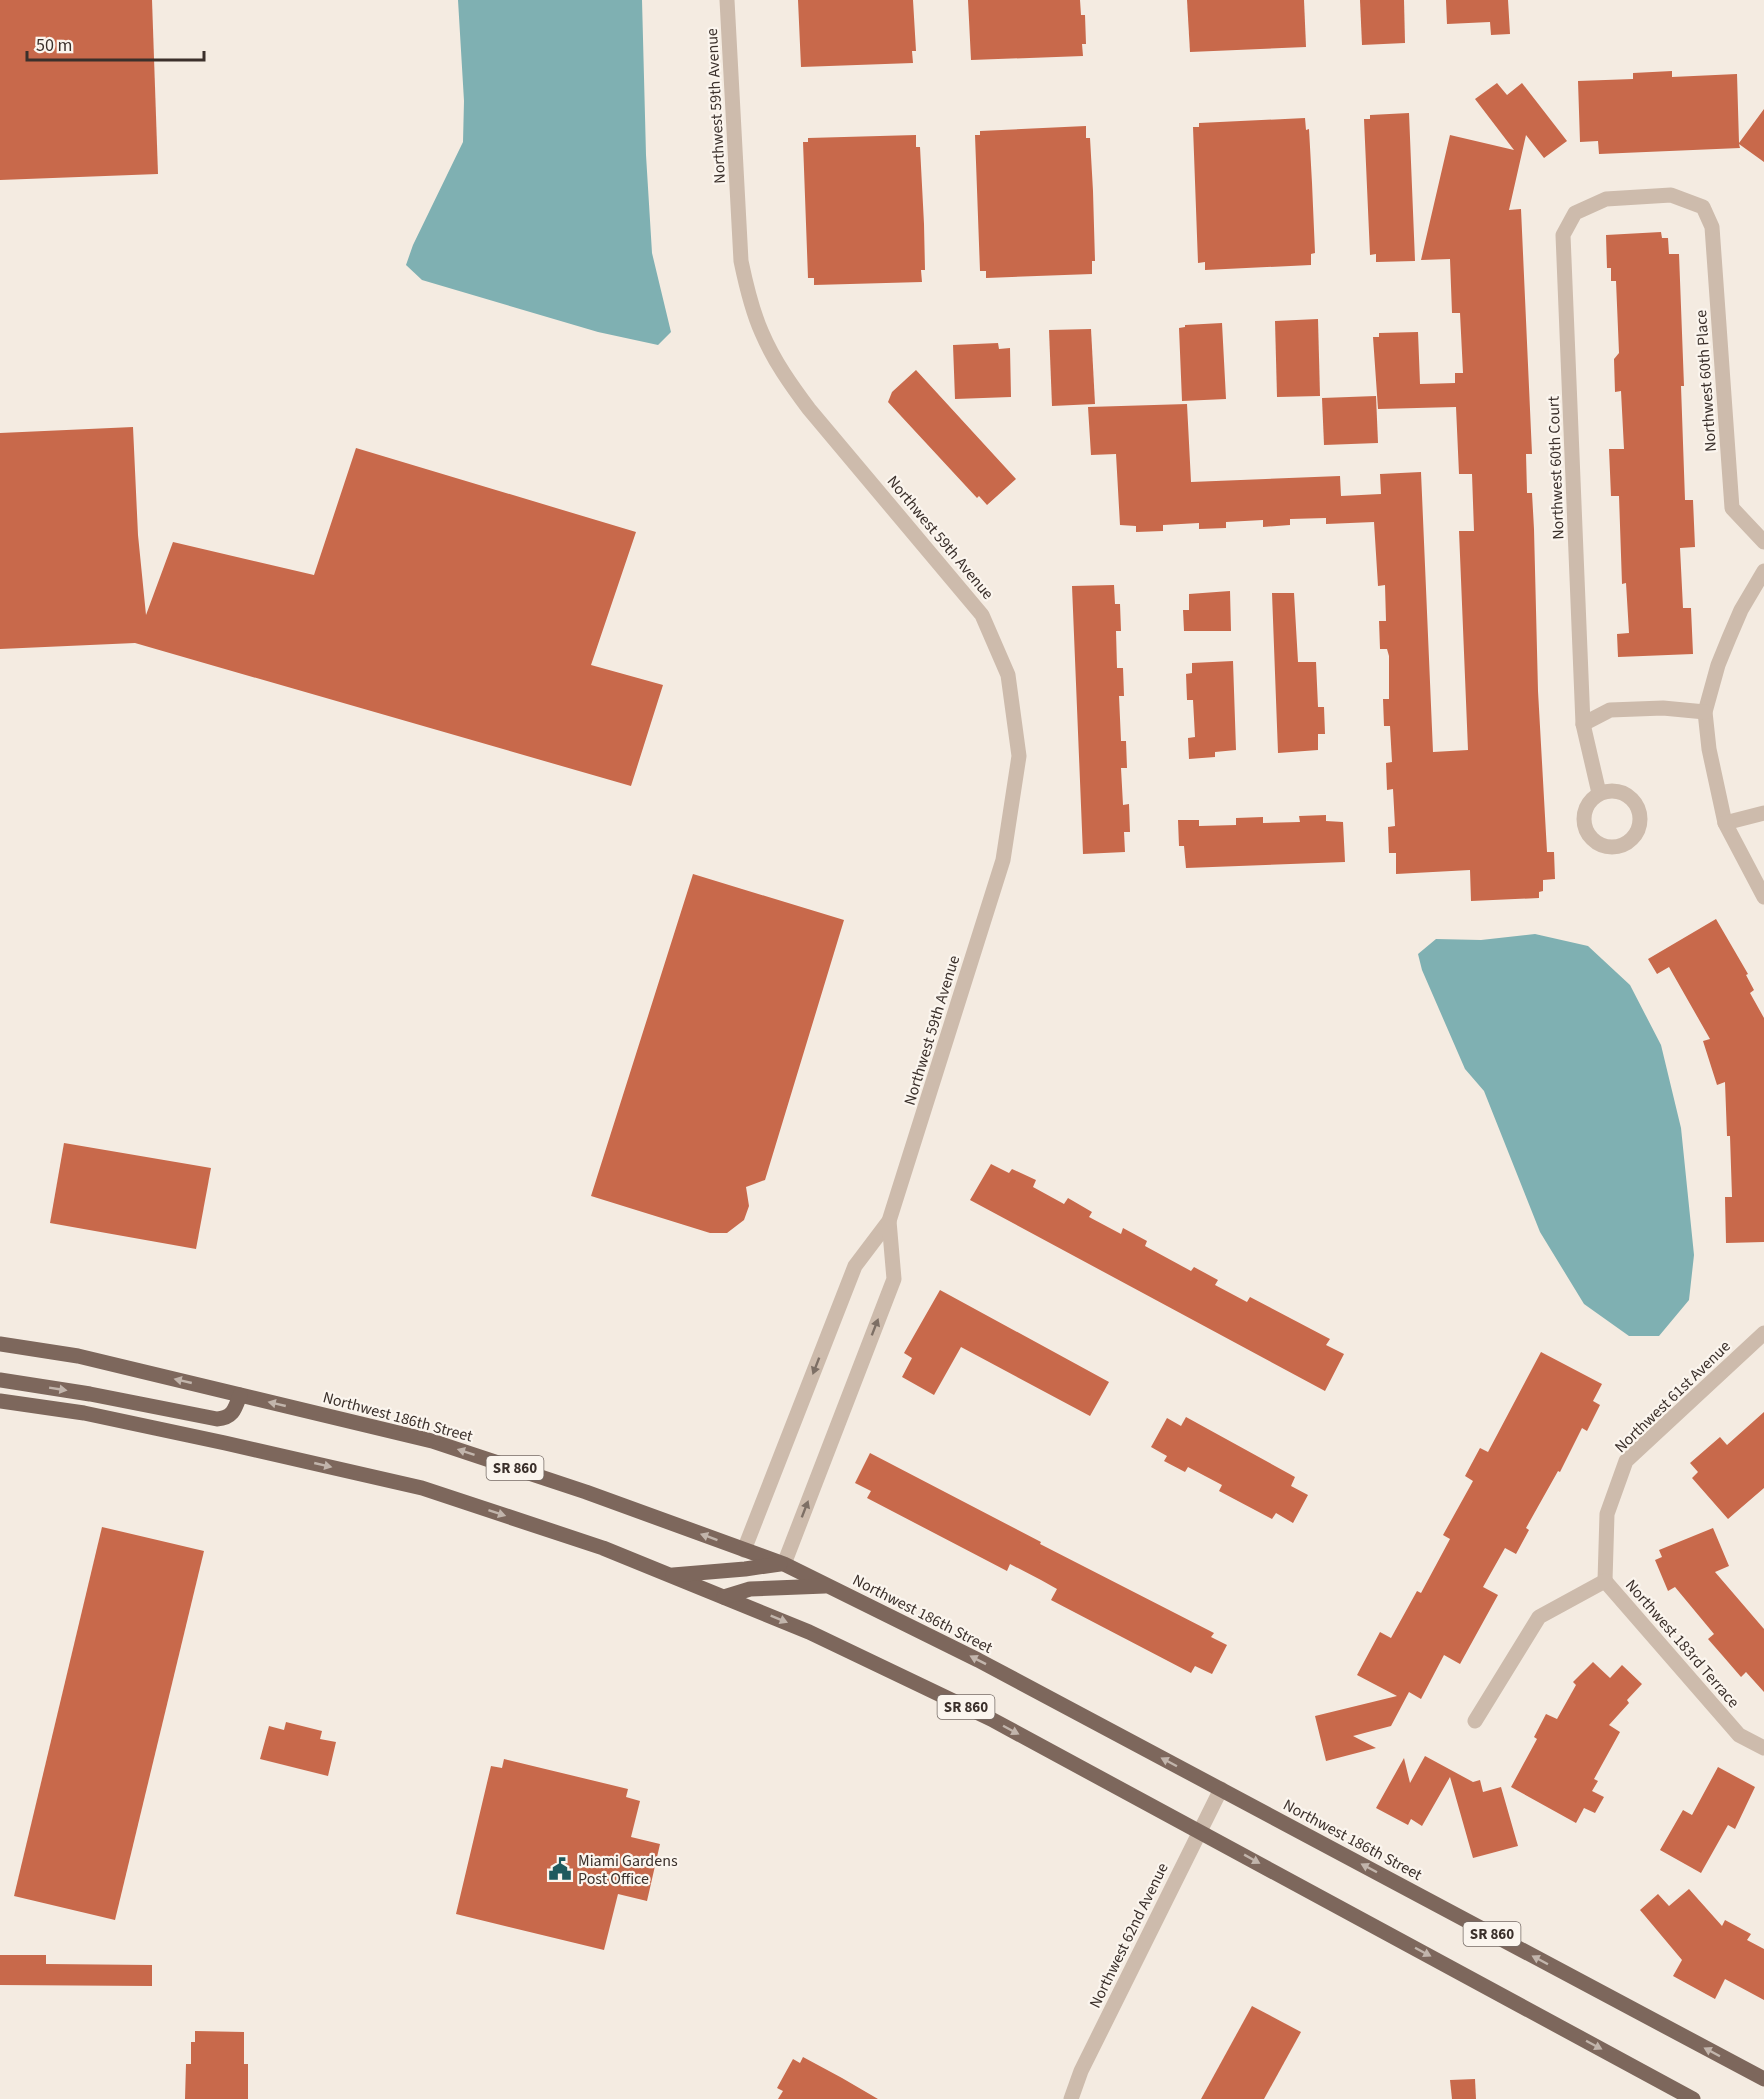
<svg xmlns="http://www.w3.org/2000/svg" width="1764" height="2099" font-family="'Source Sans 3',sans-serif">
	<rect width="100%" height="100%" fill="#f4ebe1"/>
	<g fill="#7fb0b2">
		<polygon points="458,0 642,0 646,155 652,253 671,332 658,345 598,332 422,280 406,265 413,245 463,142 464,101"/>
		<polygon points="1535,934 1588,946 1630,985 1661,1045 1681,1128 1694,1255 1689,1300 1659,1336 1629,1336 1584,1304 1540,1232 1484,1091 1465,1069 1422,970 1418,954 1436,939 1481,940"/>
	</g>
	<g fill="#c8694b">
		<polygon points="0,0 152,0 158,174 0,180"/>
		<polygon points="798,0 913,0 916,51 912,51 913,63 801,67"/>
		<polygon points="968,0 1080,0 1081,15 1085,15 1086,44 1082,44 1083,56 971,60"/>
		<polygon points="1187,0 1304,0 1306,47 1190,52"/>
		<polygon points="1360,0 1404,0 1405,43 1362,45"/>
		<polygon points="1446,0 1508,0 1510,34 1491,35 1490,22 1447,24"/>
		<polygon points="1672,71 1672,77 1737,74 1739,143 1764,109 1764,162 1739,144 1740,148 1599,154 1598,141 1580,142 1578,81 1633,79 1633,73"/>
		<polygon points="1497,83 1507,95 1522,83 1567,141 1544,158 1526,135 1509,210 1521,209 1532,454 1526,454 1527,493 1532,493 1534,529 1538,691 1547,852 1554,852 1555,879 1543,880 1543,891 1539,892 1539,898 1471,901 1470,870 1396,874 1396,853 1389,853 1388,827 1395,826 1393,789 1387,790 1386,763 1392,762 1390,726 1384,726 1383,699 1389,699 1389,656 1387,649 1380,649 1379,621 1386,621 1385,585 1378,586 1374,522 1326,524 1326,518 1290,519 1290,525 1263,527 1263,520 1226,522 1226,528 1199,529 1199,523 1163,525 1163,531 1136,532 1136,526 1120,525 1116,454 1091,455 1088,407 1187,404 1191,482 1340,476 1341,496 1381,494 1380,474 1421,472 1433,752 1468,750 1459,531 1474,531 1472,474 1459,474 1456,407 1378,409 1373,337 1379,337 1379,333 1418,332 1420,384 1455,383 1455,373 1463,373 1460,313 1452,313 1450,259 1421,260 1450,135 1514,150 1475,99"/>
		<polygon points="1409,113 1415,261 1376,262 1376,254 1370,255 1364,119 1370,119 1370,115"/>
		<polygon points="1305,118 1306,130 1309,129 1312,183 1315,253 1311,254 1311,265 1205,270 1205,262 1198,263 1193,127 1199,127 1199,123"/>
		<polygon points="1086,126 1086,138 1090,138 1093,191 1095,261 1092,261 1092,274 986,278 986,271 980,271 975,135 980,135 980,131"/>
		<polygon points="916,135 916,147 920,147 924,224 925,270 921,270 922,282 814,285 814,278 808,278 803,142 808,142 808,138"/>
		<polygon points="1661,232 1662,238 1668,238 1669,254 1679,254 1684,386 1681,386 1685,500 1693,500 1695,547 1680,548 1683,608 1691,608 1693,654 1618,657 1617,634 1629,633 1626,583 1622,584 1619,496 1611,496 1609,449 1624,449 1621,391 1615,392 1614,359 1619,353 1616,281 1611,281 1611,268 1607,268 1606,235"/>
		<polygon points="1318,319 1320,396 1277,397 1275,321"/>
		<polygon points="1222,323 1226,399 1182,401 1179,328 1185,327 1185,325"/>
		<polygon points="1091,329 1095,404 1052,406 1049,330"/>
		<polygon points="998,343 999,349 1010,348 1011,397 955,399 953,345"/>
		<polygon points="916,370 1016,479 987,505 979,496 977,498 888,402 892,392"/>
		<polygon points="1376,396 1378,443 1324,445 1322,398"/>
		<polygon points="133,427 138,535 146,615 173,542 314,575 356,448 636,532 591,665 663,685 631,786 135,643 0,649 0,433"/>
		<polygon points="1114,585 1115,604 1120,604 1121,631 1116,631 1117,668 1123,668 1124,696 1119,696 1121,741 1126,741 1127,768 1121,768 1123,805 1129,804 1130,832 1124,832 1125,852 1083,854 1072,586"/>
		<polygon points="1230,591 1231,631 1184,631 1183,610 1189,610 1189,594"/>
		<polygon points="1272,593 1294,593 1298,662 1316,662 1318,707 1324,707 1325,734 1318,734 1318,750 1278,753"/>
		<polygon points="1233,661 1236,750 1215,752 1215,757 1189,759 1188,738 1195,737 1193,700 1187,700 1186,674 1192,673 1192,663"/>
		<polygon points="1326,815 1326,821 1343,822 1345,862 1186,868 1184,846 1179,846 1178,820 1199,820 1199,826 1236,825 1236,818 1263,817 1263,823 1300,822 1299,816"/>
		<polygon points="693,874 844,920 765,1180 746,1187 749,1206 744,1220 727,1233 710,1233 591,1196"/>
		<polygon points="1716,919 1748,974 1746,975 1754,990 1750,993 1764,1018 1764,1242 1726,1243 1725,1197 1732,1197 1730,1136 1727,1136 1725,1082 1717,1085 1703,1041 1710,1039 1669,967 1657,974 1648,959"/>
		<polygon points="64,1143 211,1168 196,1249 50,1223"/>
		<polygon points="991,1164 1009,1173 1012,1169 1036,1180 1033,1187 1064,1204 1068,1198 1092,1212 1089,1217 1121,1234 1123,1228 1147,1241 1145,1246 1191,1271 1194,1267 1218,1280 1215,1285 1247,1302 1250,1297 1330,1339 1326,1345 1344,1354 1325,1391 970,1200"/>
		<polygon points="940,1290 1109,1382 1090,1416 961,1347 934,1395 902,1377 912,1358 904,1353"/>
		<polygon points="1541,1352 1602,1384 1593,1401 1600,1405 1587,1431 1582,1428 1560,1472 1558,1471 1526,1528 1529,1530 1516,1554 1505,1548 1483,1587 1498,1595 1460,1664 1444,1655 1421,1699 1409,1692 1391,1726 1353,1736 1376,1748 1326,1761 1315,1716 1397,1696 1357,1675 1380,1632 1391,1638 1417,1591 1421,1593 1450,1539 1443,1535 1473,1481 1465,1476 1480,1448 1488,1452"/>
		<polygon points="1764,1412 1764,1488 1728,1519 1692,1478 1698,1472 1690,1463 1720,1437 1727,1445"/>
		<polygon points="1186,1417 1295,1477 1291,1486 1308,1495 1293,1523 1276,1513 1272,1519 1219,1491 1222,1485 1188,1467 1185,1472 1164,1461 1167,1456 1151,1447 1167,1418 1181,1426"/>
		<polygon points="870,1453 1041,1542 1040,1544 1214,1633 1211,1637 1227,1645 1212,1674 1195,1666 1191,1673 1051,1600 1057,1589 1041,1580 1010,1564 1007,1571 867,1498 871,1491 855,1483"/>
		<polygon points="102,1527 204,1551 115,1920 14,1896"/>
		<polygon points="1713,1528 1729,1566 1715,1572 1764,1629 1764,1692 1746,1672 1741,1677 1722,1655 1708,1639 1714,1634 1675,1587 1668,1591 1655,1560 1662,1557 1659,1550"/>
		<polygon points="1593,1662 1610,1678 1622,1665 1642,1684 1627,1700 1629,1703 1609,1725 1620,1732 1594,1779 1598,1781 1592,1791 1604,1797 1595,1813 1584,1808 1576,1823 1511,1787 1537,1739 1534,1737 1546,1714 1557,1719 1576,1685 1573,1682"/>
		<polygon points="286,1722 322,1731 320,1739 336,1742 328,1776 260,1759 269,1726 284,1730"/>
		<polygon points="1425,1756 1473,1782 1480,1780 1483,1792 1501,1787 1518,1846 1473,1858 1450,1777 1422,1826 1411,1819 1408,1825 1376,1808 1404,1758 1410,1783"/>
		<polygon points="504,1759 628,1789 626,1797 640,1801 631,1837 660,1844 647,1901 618,1894 604,1950 456,1914 491,1766 502,1768"/>
		<polygon points="1718,1767 1755,1787 1735,1829 1728,1825 1701,1873 1660,1850 1683,1810 1692,1815"/>
		<polygon points="1689,1889 1722,1926 1725,1920 1751,1934 1747,1940 1764,1949 1764,2000 1725,1979 1715,1999 1673,1976 1682,1960 1640,1910 1658,1894 1669,1906"/>
		<polygon points="0,1955 46,1955 46,1964 152,1965 152,1986 0,1985"/>
		<polygon points="1252,2006 1301,2032 1264,2099 1201,2099"/>
		<polygon points="195,2031 244,2032 244,2064 248,2064 248,2099 185,2099 186,2064 191,2064 191,2042 195,2042"/>
		<polygon points="803,2057 842,2078 878,2099 778,2099 783,2091 777,2088 793,2059 800,2063"/>
		<polygon points="1475,2079 1476,2099 1452,2099 1450,2080"/>
	</g>
	<g fill="none" stroke-linecap="round" stroke-linejoin="round">
		<g stroke="#cdbbac" stroke-width="15">
			<path d="M727 0 741 261C746 285 752 311 762 333 774 361 791 385 809 409L982 615 1008 675 1019 756 1003 860 889 1221 855 1266 744 1550"/>
			<polyline points="1764,571 1741,610 1729,638 1718,665 1705,712 1709,749 1725,823 1764,897"/>
			<polyline points="1583,724 1610,710 1663,708 1705,712"/>
			<circle cx="1612" cy="819" r="28"/>
			<polyline points="1599,793 1583,724 1563,235 1575,213 1606,199 1671,195 1703,207 1712,227 1732,508 1764,542"/>
			<polyline points="1725,823 1764,813"/>
			<polyline points="784,1564 894,1279 889,1221"/>
			<polyline points="1605,1581 1607,1514 1626,1461 1764,1333"/>
			<polyline points="1605,1581 1739,1735 1764,1748"/>
			<polyline points="1475,1721 1539,1617 1605,1581"/>
			<polyline points="1071,2099 1081,2071 1221,1789"/>
		</g>
		<g stroke="#7d675c" stroke-width="15">
			<polyline points="0,1344 78,1356 432,1441 586,1492 784,1564 978,1660 1764,2079"/>
			<path d="M0 1380 90 1394 217 1419C233 1418 235 1409 240 1395"/>
			<polyline points="0,1401 84,1413 225,1443 422,1488 603,1548 809,1632 991,1719 1693,2099"/>
			<polyline points="673,1575 745,1569 780,1564"/>
			<polyline points="724,1597 750,1589 825,1586"/>
		</g>
	</g>
	<defs><path id="oneway-solid" d="M-6-.8H1V-3.2L6.5 0L1 3.2V.8H-6Z" transform="scale(1.5)"/></defs>
	<g fill="#7d6f65">
		<use href="#oneway-solid" transform="translate(875 1327) rotate(-69)"/>
		<use href="#oneway-solid" transform="translate(816 1366) rotate(111)"/>
		<use href="#oneway-solid" transform="translate(805 1509) rotate(-69)"/>
	</g>
	<g fill="#c2b5ac">
		<use href="#oneway-solid" transform="translate(183 1381) rotate(-167)"/>
		<use href="#oneway-solid" transform="translate(58 1389) rotate(9)"/>
		<use href="#oneway-solid" transform="translate(277 1404) rotate(-167)"/>
		<use href="#oneway-solid" transform="translate(466 1452) rotate(-162)"/>
		<use href="#oneway-solid" transform="translate(323 1465) rotate(13)"/>
		<use href="#oneway-solid" transform="translate(497 1513) rotate(18)"/>
		<use href="#oneway-solid" transform="translate(709 1537) rotate(-160)"/>
		<use href="#oneway-solid" transform="translate(779 1619) rotate(22)"/>
		<use href="#oneway-solid" transform="translate(978 1660) rotate(-153)"/>
		<use href="#oneway-solid" transform="translate(1011 1730) rotate(28)"/>
		<use href="#oneway-solid" transform="translate(1169 1762) rotate(-152)"/>
		<use href="#oneway-solid" transform="translate(1252 1859) rotate(29)"/>
		<use href="#oneway-solid" transform="translate(1369 1868) rotate(-152)"/>
		<use href="#oneway-solid" transform="translate(1423 1952) rotate(28)"/>
		<use href="#oneway-solid" transform="translate(1540 1960) rotate(-152)"/>
		<use href="#oneway-solid" transform="translate(1594 2045) rotate(28)"/>
		<use href="#oneway-solid" transform="translate(1712 2052) rotate(-152)"/>
	</g>
	<defs>
		<g id="civic-bare" transform="scale(1.8)"><path d="M-.6-6.5H3V-4.5H.6V-3L4-1V1h2V6H-6V1h2V-1L-.6-3ZM-1.2 2.5V6h2.4V2.5Z" fill="#1f5a5e" stroke="#fbf5ee" stroke-width="2.5" paint-order="stroke"/></g>
	</defs>
	<g fill-rule="evenodd">
		<use href="#civic-bare" x="560" y="1869"/>
	</g>
	<g text-anchor="middle" stroke-width="4.5" stroke-linejoin="round" paint-order="stroke">
		<g fill="#fbf5ee" stroke="#756b66" stroke-width="1.5">
			<rect x="486.5" y="1456" width="57" height="24" rx="4.5"/>
			<rect x="937.5" y="1695" width="57" height="24" rx="4.5"/>
			<rect x="1463.5" y="1922" width="57" height="24" rx="4.5"/>
		</g>
		<g font-size="15" font-weight="bold" fill="#3b302b">
			<text x="515" y="1473">SR 860</text>
			<text x="966" y="1712">SR 860</text>
			<text x="1492" y="1939">SR 860</text>
		</g>
		<g font-size="16" fill="#3b302b" stroke="#fbf5ee">
			<text transform="translate(715 106) rotate(-93)" y="6">Northwest 59th Avenue</text>
			<text transform="translate(1705 381) rotate(-94)" y="6">Northwest 60th Place</text>
			<text transform="translate(1555 468) rotate(-92)" y="6">Northwest 60th Court</text>
			<text transform="translate(941 537) rotate(50)" y="6">Northwest 59th Avenue</text>
			<text transform="translate(931 1030) rotate(-73)" y="6">Northwest 59th Avenue</text>
			<text transform="translate(1672 1396) rotate(-44)" y="6">Northwest 61st Avenue</text>
			<text transform="translate(398 1416) rotate(15)" y="6">Northwest 186th Street</text>
			<text transform="translate(923 1613) rotate(27)" y="6">Northwest 186th Street</text>
			<text transform="translate(1683 1643) rotate(49)" y="6">Northwest 183rd Terrace</text>
			<text transform="translate(1353 1839) rotate(28)" y="6">Northwest 186th Street</text>
			<text transform="translate(1128 1935) rotate(-64)" y="6">Northwest 62nd Avenue</text>
		</g>
		<g font-size="16" fill="#3b302b" stroke="#fbf5ee" text-anchor="start">
			<text x="578" y="1866">Miami Gardens<tspan x="578" dy="18">Post Office</tspan></text>
		</g>
	</g>
	<path d="M27 51v9h177v-9" fill="none" stroke="#3b302b" stroke-width="3"/>
	<text x="36" y="51" font-size="18" fill="#3b302b" stroke="#fbf5ee" stroke-width="4.5" paint-order="stroke">50 m</text>
</svg>
